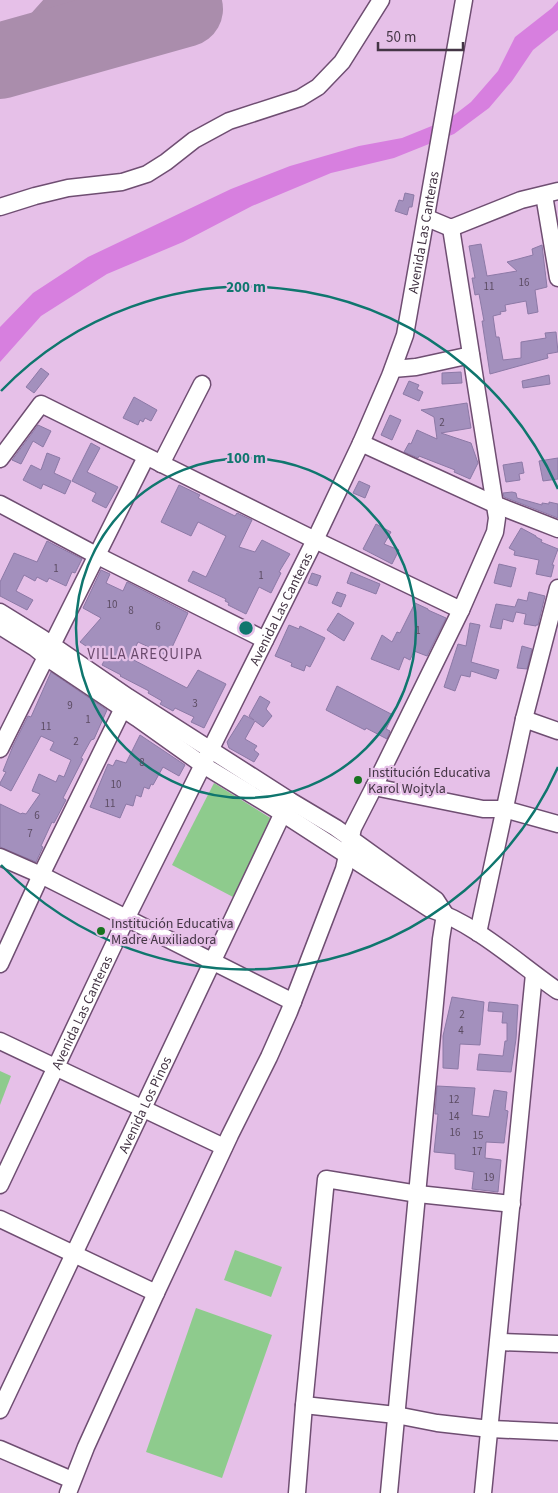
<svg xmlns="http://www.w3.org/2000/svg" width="558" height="1493" font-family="'Source Sans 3',sans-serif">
	<rect width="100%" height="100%" fill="#e6c0e8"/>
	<g fill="#8ecb8d">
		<polygon points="214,783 272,819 233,897 172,865"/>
		<polygon points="0,1071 11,1076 0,1105"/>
		<polygon points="235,1250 282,1267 271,1297 224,1280"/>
		<polygon points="196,1308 272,1335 222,1478 146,1452"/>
	</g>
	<polygon fill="#d77fdf" points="558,1 558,30 533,50 512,81 489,108 454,134 394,158 331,173 252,206 183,242 107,274 41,316 0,362 0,327 33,293 88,257 231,189 290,166 359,146 402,138 449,119 471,102 498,71 515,37 552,8"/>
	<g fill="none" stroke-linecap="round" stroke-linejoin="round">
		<g stroke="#aa8dac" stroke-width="31">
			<path d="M54 46C66 45 78 44 89 45 96 45 103 48 109 48 137 47 150 26 146 0"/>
			<polyline points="4,60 19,50 64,0"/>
		</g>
		<polyline stroke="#aa8dac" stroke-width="76" points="0,61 185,9"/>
	</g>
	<g fill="#a390bd" stroke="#8c79a6">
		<polygon points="405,193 414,195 412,207 409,207 407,215 395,211 399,200 403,201"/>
		<polygon points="481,244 487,276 517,271 507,262 533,255 532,249 542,245 547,287 535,290 538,312 528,314 526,301 505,305 506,311 500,312 501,314 493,316 496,337 499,337 503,360 521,358 521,342 546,338 545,333 556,332 558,352 547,354 548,358 490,374 482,321 484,321 479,294 475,295 472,278 475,278 469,246"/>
		<polygon points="41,368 49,374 34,393 26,387"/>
		<polygon points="461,372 462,383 442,384 442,373"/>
		<polygon points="549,375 550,384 523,388 522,381"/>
		<polygon points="409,381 419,385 417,389 423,392 419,401 403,394"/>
		<polygon points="134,397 157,410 151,421 145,418 143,422 140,420 138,425 123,418"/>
		<polygon points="467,403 471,428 441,433 471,443 478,463 470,479 454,472 455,470 419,456 418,458 404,452 409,443 411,444 417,430 437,439 434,417 421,410"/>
		<polygon points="390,415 401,420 392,440 381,435"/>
		<polygon points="38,425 51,431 43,447 33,441 21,464 12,460"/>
		<polygon points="91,443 100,448 87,472 118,487 106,508 92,501 96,493 72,481"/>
		<polygon points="47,453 60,458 54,473 71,481 65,494 43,484 41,489 23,480 31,465 41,470"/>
		<polygon points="558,458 558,479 543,481 539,461"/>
		<polygon points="522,462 524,473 519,474 520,480 506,482 503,465"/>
		<polygon points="359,481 370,486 365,498 353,493"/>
		<polygon points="179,485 200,495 198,498 235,516 237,513 252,520 239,547 255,552 262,540 290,554 279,572 281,573 271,593 259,587 246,614 228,605 229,603 225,601 226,599 188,581 193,571 206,577 226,536 198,522 191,536 161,522"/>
		<polygon points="512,492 516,493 517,498 542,505 542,503 549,504 549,502 558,504 558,518 504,497 503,493"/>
		<polygon points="376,524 391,532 384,544 399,550 392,564 363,549"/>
		<polygon points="521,528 536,536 536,537 542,540 541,542 558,549 552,565 554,565 551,577 536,574 539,560 514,555 515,551 509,548"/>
		<polygon points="47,541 82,559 75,573 72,572 66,586 49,578 47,582 37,577 35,581 24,575 16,591 33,600 27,610 0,596 0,582 14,553 37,562"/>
		<polygon points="499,564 516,568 511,587 494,583"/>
		<polygon points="101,570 110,574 106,583 123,591 127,582 188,613 168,656 138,642 130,658 187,688 198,670 226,684 204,728 191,722 194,717 175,708 173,711 160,704 162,701 148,693 149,691 120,676 121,675 102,665 105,659 80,642 101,618 83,608"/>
		<polygon points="351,572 380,584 376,594 347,583"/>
		<polygon points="312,573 321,576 317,586 308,583"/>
		<polygon points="337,592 346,595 341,607 332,603"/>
		<polygon points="529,592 545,596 538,625 536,625 536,626 524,624 526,614 516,612 513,622 503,619 501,629 490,627 496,604 515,607 518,599 527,601"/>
		<polygon points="415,603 428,609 428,610 446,618 427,656 414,651 410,660 404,657 399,670 371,659 382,635 392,642 397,632 400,633"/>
		<polygon points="338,613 354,623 344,641 327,630"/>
		<polygon points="470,623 480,625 471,662 499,670 496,679 471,671 470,677 461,675 455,691 444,687 458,644 466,646"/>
		<polygon points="289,625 299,629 300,626 325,638 310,667 306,665 304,671 291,666 292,663 275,656"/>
		<polygon points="522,646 532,649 527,669 517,668"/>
		<polygon points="51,672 107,710 94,739 91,740 81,758 83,759 63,798 66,800 54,823 52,822 41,846 43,847 36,862 0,847 0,804 21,814 22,813 26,814 40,794 32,791 39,774 56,782 59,775 64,777 71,760 50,750 54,742 41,736 11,791 0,785 0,783 6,772 3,771 13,746 28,716 31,717"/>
		<polygon points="337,686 393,715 386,729 390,731 387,739 366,728 365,730 326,710"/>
		<polygon points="260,696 270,702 266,709 272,716 263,727 255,721 245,739 257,746 254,750 259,754 254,762 229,748 227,742 244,715 254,720 249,716"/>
		<polygon points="140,735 185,765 179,776 163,767 153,785 151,784 149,789 144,787 141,797 136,795 133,806 126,804 120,818 90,807 108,764 113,766 116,760 126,763"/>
		<polygon points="452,997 484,1002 480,1045 460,1044 458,1069 443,1068 443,1036"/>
		<polygon points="489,1002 518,1005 516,1039 511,1072 477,1070 479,1054 503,1056 505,1041 507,1041 507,1023 502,1023 503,1012 488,1011"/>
		<polygon points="437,1086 475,1088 472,1115 489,1117 494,1090 507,1092 505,1110 508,1111 504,1143 486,1142 485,1158 501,1160 498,1192 472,1189 474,1172 455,1169 455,1154 434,1152 438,1114 435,1114"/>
	</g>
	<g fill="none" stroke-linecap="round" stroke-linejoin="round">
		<g stroke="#6f4e72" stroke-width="19">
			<g id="minor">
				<polyline points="544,195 558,278"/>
				<polyline points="0,207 35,196 68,188 122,182 147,174 166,162 194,140 229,121 300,98 318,87 342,62 381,0"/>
				<polyline points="427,218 451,228 521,200 558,191"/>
				<polyline points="393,369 416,367 471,355"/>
				<polyline points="361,443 494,504 558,529"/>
				<polyline points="0,459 41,404 315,540 461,610"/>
				<polyline points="161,464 202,384"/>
				<polyline points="0,504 96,555 265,640"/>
				<polyline points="0,612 42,638 128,697 289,800 336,828 436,900 445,914 441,939 389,1493"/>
				<path d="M0 626 35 648 46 657 137 718 203 765 282 813 430 909C475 923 519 964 558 991"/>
				<polyline points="524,719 558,731"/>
				<polyline points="0,749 146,457"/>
				<polyline points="374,787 483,809 504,809 558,824"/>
				<polyline points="0,857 41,875 293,1002"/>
				<polyline points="478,933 524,719 558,588"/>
				<polyline points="0,964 41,875 128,698"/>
				<polyline points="0,1041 224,1147"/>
				<path id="s1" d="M0 1185 126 919 315 540 361 443 390 376 405 335 464 0"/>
				<polyline points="0,1219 156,1293"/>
				<polyline points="499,1342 558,1344"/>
				<polyline points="304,1405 396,1415 437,1423 490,1429 558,1432"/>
				<path id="s2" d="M0 1410 289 800"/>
				<polyline points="0,1449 72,1480"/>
				<polyline points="68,1493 86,1447 156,1293 230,1135 269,1057 289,1012 344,869 353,828 374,787 461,610 495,532 497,518 451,228"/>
				<polyline points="297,1493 304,1405 326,1179 418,1194 512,1204"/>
				<polyline points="483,1493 534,974"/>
			</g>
		</g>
		<use href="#minor" stroke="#fff" stroke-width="16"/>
	</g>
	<g fill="none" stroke="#0f766e" stroke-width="2.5">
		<circle cx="246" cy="628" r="170"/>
		<path d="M558 767A341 341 0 0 1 1 865M1 391A341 341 0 0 1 558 489"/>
	</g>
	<g fill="#187320" stroke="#e6c0e8" stroke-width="2">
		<circle cx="358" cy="780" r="5"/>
		<circle cx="101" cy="931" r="5"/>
	</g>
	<g text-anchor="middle" stroke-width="4.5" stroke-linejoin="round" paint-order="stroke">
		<g font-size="11" fill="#5c4c63">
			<text x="524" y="286">16</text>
			<text x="489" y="290">11</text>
			<text x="442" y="426">2</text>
			<text x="56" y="572">1</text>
			<text x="261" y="579">1</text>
			<text x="112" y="608">10</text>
			<text x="131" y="614">8</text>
			<text x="158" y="630">6</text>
			<text x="418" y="634">1</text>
			<text x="195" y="707">3</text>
			<text x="70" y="709">9</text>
			<text x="88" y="723">1</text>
			<text x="46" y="730">11</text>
			<text x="76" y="745">2</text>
			<text x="142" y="766">8</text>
			<text x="116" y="788">10</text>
			<text x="110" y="807">11</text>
			<text x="37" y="819">6</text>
			<text x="30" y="837">7</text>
			<text x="462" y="1018">2</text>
			<text x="461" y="1034">4</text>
			<text x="454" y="1103">12</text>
			<text x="454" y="1120">14</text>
			<text x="455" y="1136">16</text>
			<text x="478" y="1139">15</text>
			<text x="477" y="1155">17</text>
			<text x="489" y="1181">19</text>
		</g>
		<g font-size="14" fill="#443545" stroke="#e6c0e8">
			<text dy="5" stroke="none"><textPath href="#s1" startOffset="1046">Avenida Las Canteras</textPath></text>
			<text dy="5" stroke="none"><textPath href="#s1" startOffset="641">Avenida Las Canteras</textPath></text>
			<text dy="5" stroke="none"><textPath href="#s1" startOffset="191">Avenida Las Canteras</textPath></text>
			<text dy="5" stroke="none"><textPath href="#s2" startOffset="338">Avenida Los Pinos</textPath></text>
		</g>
		<g font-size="14" fill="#443545" stroke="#e6c0e8" text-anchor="start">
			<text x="368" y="777">Institución Educativa<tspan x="368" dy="16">Karol Wojtyla</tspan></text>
			<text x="111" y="928">Institución Educativa<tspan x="111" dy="16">Madre Auxiliadora</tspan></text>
		</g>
		<g font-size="15" letter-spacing="1" fill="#6a496c" stroke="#e6c0e8">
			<text x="145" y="659">VILLA AREQUIPA</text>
		</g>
	</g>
	<circle cx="246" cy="628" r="8" fill="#0f766e" stroke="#e6c0e8" stroke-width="2.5"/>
	<g font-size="15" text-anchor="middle" font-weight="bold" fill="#0f766e" stroke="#e6c0e8" stroke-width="4.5" stroke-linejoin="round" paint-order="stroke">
		<text x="246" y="292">200 m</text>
		<text x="246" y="463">100 m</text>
	</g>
	<path d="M378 42v8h85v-8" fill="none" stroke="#443545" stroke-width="2.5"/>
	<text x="386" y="42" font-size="15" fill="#443545" stroke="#e6c0e8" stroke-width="4" paint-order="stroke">50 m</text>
</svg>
